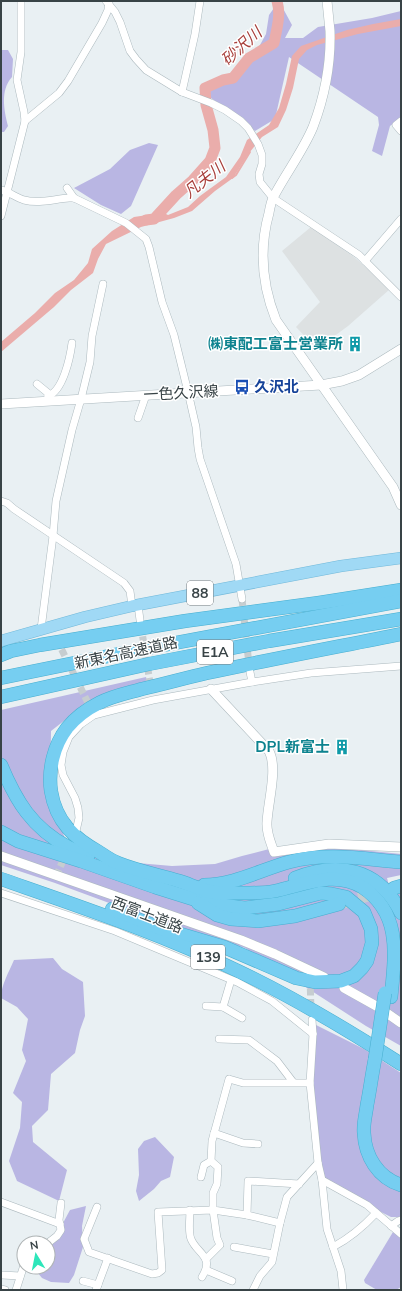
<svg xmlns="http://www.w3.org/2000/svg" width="402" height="1291" font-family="Mulish,'Noto Sans JP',sans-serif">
	<rect width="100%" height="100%" fill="#e9f0f3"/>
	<g fill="#b9b6e3">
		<polygon points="279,1 292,25 285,38 303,38 318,27 372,18 401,11 401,118 390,126 382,156 372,151 379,125 378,117 289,57 275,119 255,131 207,95 210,84 227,83 244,68 254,56 266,34 269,15"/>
		<path d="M1 50H8L13 59 12 77C0 90 4 110 8 126L4 132H1Z"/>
		<polygon points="149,143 158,145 131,206 121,214 101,205 74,188 110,169 130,150"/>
		<polygon points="146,677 148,685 74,713 51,731 50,803 68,845 126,862 172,866 215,864 242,856 273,848 322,846 401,854 401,875 387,878 390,889 401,886 401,1046 366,1026 245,948 139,914 55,883 1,865 1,710"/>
		<path d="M53 958 62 969 83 982 85 1016 80 1030 75 1053 51 1074 48 1110 32 1126 33 1142 67 1170 59 1201 17 1181 9 1161 20 1128 22 1102 13 1093 26 1061 22 1050 28 1019 17 1007 1 998C1 985 9 972 14 960Z"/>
		<polygon points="312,1023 364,1049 401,1073 401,1217 391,1217 373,1208 323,1178 310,1088"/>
		<polygon points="155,1137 174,1157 170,1177 161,1181 154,1189 139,1201 136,1191 139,1175 138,1149 144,1141"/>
		<polygon points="86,1206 82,1226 83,1247 74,1275 69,1283 51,1282 42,1278 33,1267 48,1267 48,1247 59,1238 63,1223 70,1210"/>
		<polygon points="393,1232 401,1238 401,1287 396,1290 377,1290 365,1283 364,1280"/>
	</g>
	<polygon fill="#dde1e2" points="311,227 354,257 390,289 348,326 317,349 296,327 320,302 282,251"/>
	<polygon fill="#eaadab" points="401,19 401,26 358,34 317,45 307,50 299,59 293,88 286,110 278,127 262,137 249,153 233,178 215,191 192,211 174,218 141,227 106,244 98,259 93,273 71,290 54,307 1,352 1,342 35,313 55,293 74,280 88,263 92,249 112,231 134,217 154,214 166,214 168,215 188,207 200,196 226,177 240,157 247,140 269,125 279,108 286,84 292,56 301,46 347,30 373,24"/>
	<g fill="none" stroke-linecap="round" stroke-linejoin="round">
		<polyline stroke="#eaadab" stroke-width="2" points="232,178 236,175 250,152"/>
		<path stroke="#eaadab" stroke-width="11" d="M146 220 154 219 176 195 193 180 210 161 215 148 213 130 206 105 205 88 223 80 233 78 249 58 274 43C277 28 281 15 277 1"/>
		<g stroke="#c6cdd0" stroke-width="7" stroke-dasharray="7 3.5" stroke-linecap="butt">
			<polyline points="242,599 249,665"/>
			<polyline points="141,626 151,689"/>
			<polyline points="57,640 91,709"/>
			<polyline points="56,876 66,854"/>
			<polyline points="310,978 311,1010"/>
		</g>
		<polyline stroke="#c6cdd0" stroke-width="13" stroke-dasharray="13 6" stroke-linecap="butt" points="340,903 379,892"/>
		<g stroke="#acb9be" stroke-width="8">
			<g id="minor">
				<polyline points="106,1 115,12 120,22 130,51 136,59 146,70 182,92 211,103 225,110 241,121 248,128 258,144 262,155 262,164 259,174 260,182 273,198 359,255 401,297"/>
				<polyline points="182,92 195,34 200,1"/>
				<polyline points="25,121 59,93 68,81 102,23 108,10 109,1"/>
				<polyline points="401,121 396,125 401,131"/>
				<polyline points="67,188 74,198"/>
				<path d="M1 190C10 192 16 198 24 200 39 204 54 199 69 198H74L126 223 146 239 149 247 162 302 174 335 188 392 196 427 198 448 200 459 236 564 242 599"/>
				<polyline points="1,216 25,121 24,112 17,80 21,52 21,1"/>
				<polyline points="365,261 401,219"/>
				<polyline points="37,384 48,393 48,399"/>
				<path d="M48 396C63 391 70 358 72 343"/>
				<polyline points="138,418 146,395"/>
				<polyline points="1,501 7,503 14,509 124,583 130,591 132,606"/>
				<polyline points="138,605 140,620"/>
				<polyline points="41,629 53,536 56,501 72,430 81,399 90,362 92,336 103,284"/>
				<polyline points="250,672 252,682"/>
				<polyline points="76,831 79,818 78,808 75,798 63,775 61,765 63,752 69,737 81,724 94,715 153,700 252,682 311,673 401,666"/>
				<polyline points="1,893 115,931 237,982 272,1001 313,1034"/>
				<polyline points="231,980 223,1007 242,1018"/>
				<polyline points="206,1006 223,1007"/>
				<polyline points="312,1020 313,1034 310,1083 318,1163 322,1180 327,1229 341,1271 343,1290"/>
				<polyline points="219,1039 249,1040 277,1061 293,1082"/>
				<polyline points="214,1133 243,1143 258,1144"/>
				<polyline points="201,1177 204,1165 211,1161"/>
				<polyline points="322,1180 367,1205 401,1234"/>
				<polyline points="1,1202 60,1224"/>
				<polyline points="97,1207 84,1239 89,1252 152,1274 158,1273 162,1270 158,1212 213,1210 217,1238 220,1245 206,1259"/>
				<path d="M190 1210C190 1218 188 1232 191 1239 197 1254 215 1256 202 1277"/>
				<polyline points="247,1215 213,1210 213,1193 217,1184 218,1167 211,1161 212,1141 229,1079 243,1083 310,1083"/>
				<polyline points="280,1223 247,1215 248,1181 299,1184"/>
				<polyline points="391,1226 398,1221 401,1220"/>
				<polyline points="48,1243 57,1236 61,1230 59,1220 61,1203"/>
				<polyline points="234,1247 273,1254"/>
				<path d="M333 1247C350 1238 363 1227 376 1213"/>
				<polyline points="206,1270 232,1281"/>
				<polyline points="2,1275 20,1276"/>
				<polyline points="83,1281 98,1285"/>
				<polyline points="1,1289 5,1290"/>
				<polyline points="16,1290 24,1265"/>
				<polyline points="96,1290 108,1258"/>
				<polyline points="253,1290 260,1276 272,1262 280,1223 287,1197 318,1163"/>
			</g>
		</g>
		<g stroke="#acb9be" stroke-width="10">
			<g id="tertiary">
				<path d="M327 1C328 11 329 21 330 31 331 63 324 98 313 127 303 151 286 173 274 196 271 201 270 207 269 213 259 249 262 285 276 320L393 487 401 505"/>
				<polyline points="1,404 321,385 342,381 359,375 401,349"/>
				<path d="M211 689 269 751C278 768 268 802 267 822 266 833 271 843 274 852L329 844 401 847"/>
				<polyline points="1,856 241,940 275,954 324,977"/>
				<polyline points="344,988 378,1007 401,1023"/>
			</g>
		</g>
		<g stroke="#71b8d9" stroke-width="12">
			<polyline id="primary" points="1,641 85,617 132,606 341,566 401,558"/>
		</g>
		<g stroke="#47aecf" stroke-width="14">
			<g id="motorway">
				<polyline points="1,655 11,651 40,645 185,621 318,603 401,590"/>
				<polyline points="1,678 148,648 401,601"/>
				<polyline points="1,697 149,664 269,641 401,619"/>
				<path d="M1 765C16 801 32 828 68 847 74 850 81 854 88 856"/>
				<polyline points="1,832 18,841 81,861 155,887 206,903 245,908 278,904 321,893 332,894 346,897 364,912 371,929 372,943 367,961 362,968 354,976 341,981 315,982 296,978 224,947 170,931"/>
				<path d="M295 878C338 861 379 868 401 913"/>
				<path d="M1 879C81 907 162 934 238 971 295 998 348 1030 401 1064"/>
				<path d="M204 885C234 885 260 870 289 862 327 852 363 859 401 862"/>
				<polyline points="394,888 401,886"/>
				<polyline points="198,903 217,915 231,919 258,921 295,916 339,904"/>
				<polyline points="112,909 170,932"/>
				<path d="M391 997C395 956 402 913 362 887 334 870 304 885 275 891 260 894 242 893 226 893 209 894 195 886 179 881 159 875 138 871 118 863 112 861 105 856 99 852 74 838 56 822 51 791 48 769 54 745 67 728 76 717 87 709 99 703 112 696 128 693 142 689 164 684 185 678 207 673 272 659 336 647 401 634"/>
				<path d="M375 1059C372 1074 370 1090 367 1105 366 1114 363 1124 364 1133 365 1156 378 1178 401 1185"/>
			</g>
		</g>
		<use href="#minor" stroke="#fff" stroke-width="7"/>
		<use href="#tertiary" stroke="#fff" stroke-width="9"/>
		<use href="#primary" stroke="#a0d9f5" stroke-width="11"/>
		<use href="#motorway" stroke="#76cef1" stroke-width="13"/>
		<g stroke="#47aecf" stroke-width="14" stroke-linecap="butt">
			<polyline id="motorway-bridge" points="375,1059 385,993"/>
		</g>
		<use href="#motorway-bridge" stroke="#76cef1" stroke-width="13"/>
	</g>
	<defs>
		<g id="building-bare" transform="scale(1.2)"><path d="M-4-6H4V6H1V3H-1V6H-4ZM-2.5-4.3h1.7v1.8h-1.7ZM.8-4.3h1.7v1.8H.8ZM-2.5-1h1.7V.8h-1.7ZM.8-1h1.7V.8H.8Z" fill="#0f9aa8" stroke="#fff" stroke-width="2.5" paint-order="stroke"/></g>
		<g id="bus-bare" transform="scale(1.2)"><path d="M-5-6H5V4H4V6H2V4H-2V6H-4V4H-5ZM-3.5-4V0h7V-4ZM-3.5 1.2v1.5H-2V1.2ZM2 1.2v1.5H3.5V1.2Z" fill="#1a4fb4" stroke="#fff" stroke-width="2.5" paint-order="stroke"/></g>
	</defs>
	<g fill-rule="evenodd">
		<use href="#building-bare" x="355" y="344"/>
		<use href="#bus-bare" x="242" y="387"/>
		<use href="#building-bare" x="342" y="747"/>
	</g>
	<g text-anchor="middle" stroke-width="3" stroke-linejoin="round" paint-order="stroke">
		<g fill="#fff" stroke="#747b7e" stroke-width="1">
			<rect x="187" y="581" width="26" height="24" rx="3"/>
			<rect x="197" y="640" width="36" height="24" rx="3"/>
			<rect x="191" y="945" width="34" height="24" rx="3"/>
		</g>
		<g font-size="14" font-weight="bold" fill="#384346">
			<text x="200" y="598">88</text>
			<text x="215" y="657">E1A</text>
			<text x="208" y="962">139</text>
		</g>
		<g font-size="15" font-weight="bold" fill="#0d838f" stroke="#fff" text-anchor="end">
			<text x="343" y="349">㈱東配工富士営業所</text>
			<text x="330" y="752">DPL新富士</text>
		</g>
		<g font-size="15" font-weight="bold" fill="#164399" stroke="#fff" text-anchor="start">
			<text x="254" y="392">久沢北</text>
		</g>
		<g font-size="15" fill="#384346" stroke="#fff">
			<text transform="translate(181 393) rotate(-3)" y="5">一色久沢線</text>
			<text transform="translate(126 653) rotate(-12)" y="5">新東名高速道路</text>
			<text transform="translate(147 915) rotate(21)" y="5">西富士道路</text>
		</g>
		<g font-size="16" font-style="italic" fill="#a83f3b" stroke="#fff">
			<text transform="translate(241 46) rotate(-42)" y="6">砂沢川</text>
			<text transform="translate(204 179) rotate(-39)" y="6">凡夫川</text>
		</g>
	</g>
	<rect width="402" height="1291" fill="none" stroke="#384346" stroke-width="4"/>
	<g transform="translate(36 1255) rotate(350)"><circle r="19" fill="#ffffff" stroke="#afb4b5"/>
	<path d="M0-3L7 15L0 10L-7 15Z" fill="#2de6ba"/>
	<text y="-6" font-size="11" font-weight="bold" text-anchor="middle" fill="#384346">N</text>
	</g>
</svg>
